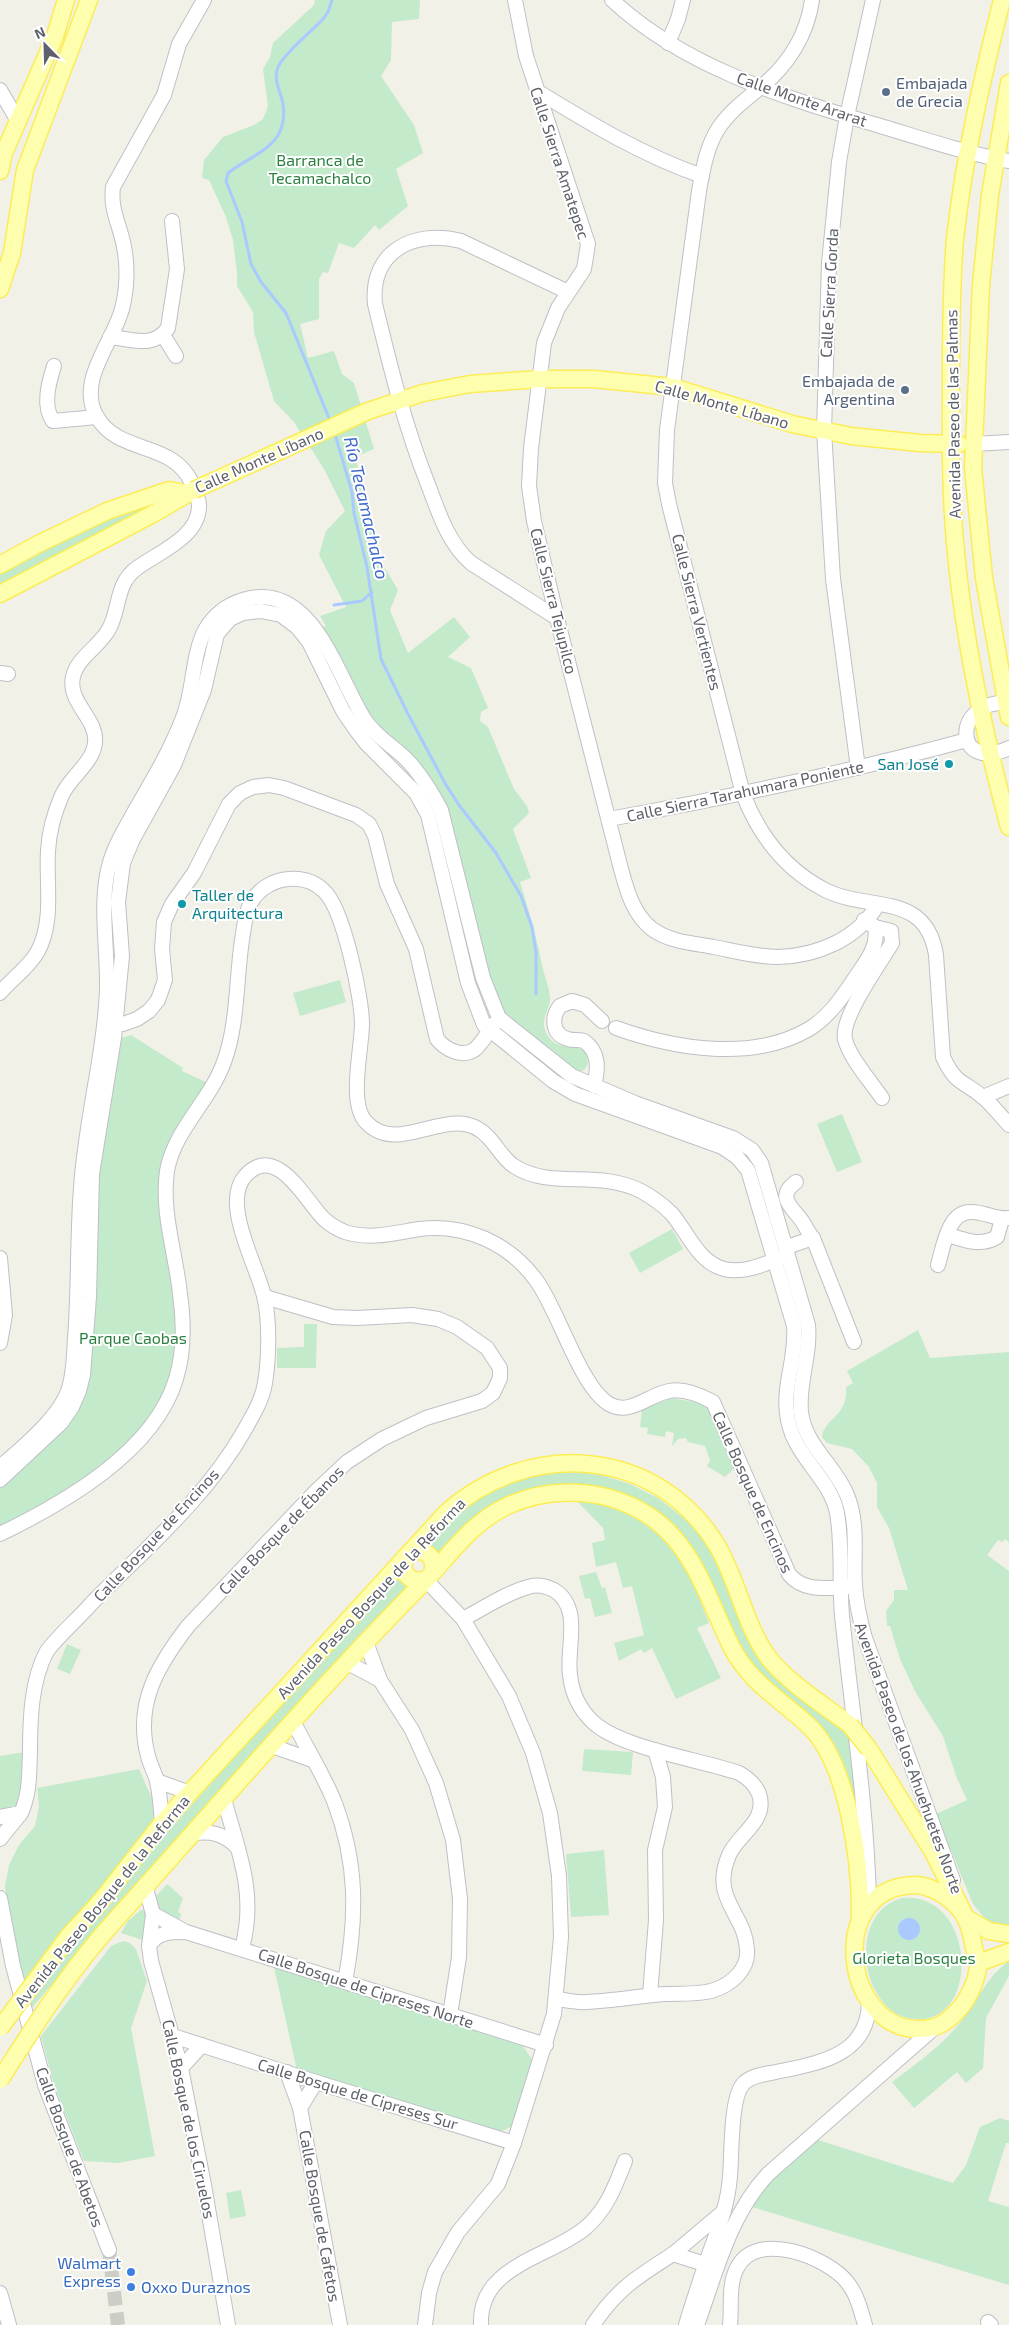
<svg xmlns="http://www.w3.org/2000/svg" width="1009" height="2325" font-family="'Exo 2',sans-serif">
	<rect width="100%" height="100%" fill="#f2f1e7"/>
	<g fill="#c3eaca">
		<path d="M315 0H420L419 19 392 22 391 60 381 76 414 125 423 153 396 169 408 206 379 230 375 225 354 248 339 243 328 273 323 272 319 279V319L300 324 308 358 334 351 342 374 354 383 374 449 355 457 378 538 379 558 398 590 390 610 408 653 454 617 470 637 448 657 471 668 488 708 481 712 480 721 488 727 514 789 527 806 529 813 513 829 531 878 520 882C529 911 537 939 543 969 545 978 550 989 550 999 550 1011 538 1020 548 1036 559 1052 574 1043 586 1052L588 1064 584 1070 577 1073 515 1031 494 1002 444 808 382 735 320 628 326 626 320 616 346 607 319 555 326 531 345 511 324 469 294 422 274 401 254 332 253 312 237 286V273L233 240 226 217 209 180 202 178 204 160 223 137 254 125 263 119 268 106 263 69 270 57 273 43 314 5Z"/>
		<polygon points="168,496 0,590 0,566 39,545"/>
		<polygon points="340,980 346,1002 300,1016 293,993"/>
		<path d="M131 1035 183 1068 182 1071 208 1083C196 1103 176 1128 168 1148 165 1157 172 1225 172 1239 175 1282 184 1333 172 1375 151 1449 61 1494 0 1529V1486L64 1425 118 1039Z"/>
		<polygon points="842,1114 862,1162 837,1172 817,1124"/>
		<polygon points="672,1229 683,1249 640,1273 629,1253"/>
		<polygon points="304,1324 317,1324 316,1368 277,1368 277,1348 304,1347"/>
		<path d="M918 1330 930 1358 1009 1352V1542L1005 1539 1002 1542 998 1540 987 1555 1009 1571V1929L988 1922 973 1904 936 1814 967 1800 956 1776 943 1736 916 1693 900 1659 890 1626H887L886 1611 894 1600V1590H908L889 1528 877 1507V1483L869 1467 852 1449 827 1443 822 1437C824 1418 848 1418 846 1387L853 1383 847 1371Z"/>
		<polygon points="671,1398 701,1403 709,1408 736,1467 725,1477 707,1466 710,1460 705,1446 688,1442 686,1438 678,1439 672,1446 674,1433 666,1431 665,1437 647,1434 648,1428 640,1427 642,1410"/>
		<path d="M556 1472 594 1473 630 1484 658 1498 689 1522 715 1555 746 1626 848 1732 866 1859 836 1754 753 1666 743 1651 702 1564 690 1545 667 1522 552 1487 440 1554H437L430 1548C431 1527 489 1491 507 1483 523 1477 540 1475 556 1472Z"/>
		<path d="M578 1502C616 1503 656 1525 678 1556 692 1576 700 1601 709 1623L697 1628 721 1678 676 1699 652 1648 644 1653 641 1649 619 1661 614 1643 644 1635 632 1586 623 1588 616 1562 596 1567 592 1543 605 1540 603 1528Z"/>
		<polygon points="400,1571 411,1583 99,1929 24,2017 5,1886 9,1865 19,1845 35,1826 39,1807 37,1788 139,1769 158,1812 156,1845"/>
		<polygon points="596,1572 602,1588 605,1587 612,1613 595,1617 590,1598 585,1599 579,1576"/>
		<polygon points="67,1644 81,1650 70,1674 57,1669"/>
		<polygon points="584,1749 633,1752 631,1775 582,1771"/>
		<polygon points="30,1751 26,1802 0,1817 0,1756"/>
		<polygon points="604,1850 609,1915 571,1917 566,1854"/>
		<polygon points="167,1884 183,1898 178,1912 181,1914 180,1919 156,1910 152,1901"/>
		<path d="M902 1898C977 1891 982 2027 913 2019 895 2017 883 2005 875 1990 859 1958 863 1909 902 1898Z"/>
		<polygon points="141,1910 147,1911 143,1940 121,1933 128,1921"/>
		<polygon points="123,1941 130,1943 136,1949 147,1981 131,2028 155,2156 118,2163 84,2161 54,2085 41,2036 111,1946"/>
		<path d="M1009 1961V1976L986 2018 983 2068 966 2083 957 2072 914 2108 892 2082C916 2064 940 2047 959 2024 976 2004 987 1976 1009 1961Z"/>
		<polygon points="274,1967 523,2046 533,2061 513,2126 495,2134 297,2071"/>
		<polygon points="1000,2118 1009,2121 1009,2143 1006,2143 988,2201 1009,2207 1009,2285 749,2206 756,2193 815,2139 953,2183 966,2165 980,2127"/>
		<polygon points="241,2190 246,2216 230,2219 226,2193"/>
	</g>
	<circle fill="#aacaff" cx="909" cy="1929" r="11"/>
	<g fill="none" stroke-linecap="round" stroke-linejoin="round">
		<g stroke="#aacaff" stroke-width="3">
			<path d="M331 423 286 313 261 282 251 264 242 222 226 181 228 173C256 152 289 146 283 104 281 93 274 82 277 70 279 58 313 30 323 19L328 12 332 0"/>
			<polyline points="334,431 352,492 354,513 367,567 381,659 408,714 446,785 459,805 496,853 521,896 532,927 536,952 536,994"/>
			<polyline points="334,605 362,601 372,592"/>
		</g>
		<polyline stroke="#cdcdc8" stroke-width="14" stroke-dasharray="14 7" stroke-linecap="butt" points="109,2250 118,2325"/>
		<g stroke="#bfc0c6" stroke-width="16">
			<g id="minor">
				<path d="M515 0 526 56 588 244 584 269 558 308 544 343 531 448 529 486 534 521 557 618 621 869C627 891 633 914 652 929 670 942 692 943 714 947 734 951 756 957 778 957 817 956 858 939 878 904"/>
				<path d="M612 0C685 68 784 97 877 125 921 138 964 153 1009 161"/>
				<path d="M812 0C807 35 788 65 761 87 745 100 729 112 718 129 706 148 703 170 699 191L667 430 665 483 669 504 743 794C759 835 786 870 825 890 869 912 926 891 936 955L943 1057C957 1087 964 1080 984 1098 993 1106 1001 1116 1009 1125"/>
				<polyline points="668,43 678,19 683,0"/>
				<polyline points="0,90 18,121"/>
				<path d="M537 91C591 124 642 155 702 176"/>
				<polyline points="163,335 176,356"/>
				<path d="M110 337C132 339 153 349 168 328L177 269 172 221"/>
				<path d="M54 366C49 382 42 406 53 421L97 417"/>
				<polyline points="974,444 1009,442"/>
				<path d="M557 618 471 563C449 544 439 514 429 487 405 427 390 366 375 304 370 251 414 229 461 241L568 292"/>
				<polyline points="0,673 8,674"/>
				<path d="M1009 703C951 699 953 774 1009 748"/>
				<polyline points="858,768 833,579 824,431 829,263 839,162 847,116 873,0"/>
				<path d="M609 819C730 797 849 772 967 740"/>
				<path d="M875 927 891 931 892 943C881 962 840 1018 845 1039 849 1057 871 1082 882 1098"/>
				<path d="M0 993C12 978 29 968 38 951 54 921 46 883 48 851 49 833 55 811 62 795 70 777 93 763 95 743 98 719 67 702 73 677 77 657 102 645 110 627 120 607 116 583 137 568 159 552 199 537 199 506 199 498 195 490 192 483 172 440 119 455 97 417 76 381 113 343 122 309 127 290 128 266 124 247 120 224 110 211 113 187L164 95 179 44 204 0"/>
				<path d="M109 1024H123L137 1019 149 1011 158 1000 165 980 162 949 164 922 172 904 194 873 229 804 240 793 253 787 269 785 284 788 356 815 369 824 375 836 387 884 416 949 437 1039C445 1049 461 1058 474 1050 482 1044 488 1032 494 1024"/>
				<path d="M616 1028C675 1049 753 1062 809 1029 829 1017 843 996 855 978 866 961 879 947 875 927L864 920"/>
				<path d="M594 1086C598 1070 600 1052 584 1041 578 1039 573 1041 568 1039 552 1035 551 1017 560 1006L572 1001 585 1005 602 1021"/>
				<polyline points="983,1097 1009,1086"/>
				<path d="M796 1182C775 1197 793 1208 802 1221 806 1227 808 1233 813 1238"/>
				<path d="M948 1235C965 1240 980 1247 997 1237L1002 1219"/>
				<polyline points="787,1247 813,1238 854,1342"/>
				<polyline points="0,1258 5,1315 0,1343"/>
				<path d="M938 1265C943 1248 948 1212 970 1212 984 1211 995 1220 1009 1218"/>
				<path d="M0 1467C23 1447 60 1417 69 1388 74 1372 74 1354 75 1338 79 1288 77 1238 81 1188 85 1122 104 1057 107 990 108 951 99 903 109 866 114 846 126 827 136 809 153 779 172 748 184 715 194 688 192 656 205 630 214 615 226 605 243 600 313 579 337 677 365 720 376 737 392 745 406 759 421 774 431 791 441 810L483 978 499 1018 572 1076 635 1103 733 1138 752 1150 761 1163 808 1325C811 1354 798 1383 801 1412 805 1446 835 1465 847 1495 859 1524 853 1555 855 1585 856 1603 860 1620 865 1638L953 1880"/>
				<path d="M0 1480 61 1423 72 1407 79 1391 83 1375 89 1297 92 1174 114 1038 122 956 118 902 123 863 133 839 174 765 204 690 217 634 230 619 243 613 261 611 281 615 297 627 309 642 343 711 356 730 366 743 416 793 428 815 468 983 484 1025 553 1081 575 1094 722 1147 737 1157 748 1170 794 1326C797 1356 783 1384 787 1413 791 1456 830 1476 837 1513 843 1547 839 1582 842 1616 852 1711 867 1807 869 1903"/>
				<path d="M0 1534C64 1503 154 1452 176 1379 184 1353 184 1322 180 1294 176 1254 161 1212 167 1171 174 1130 210 1101 224 1062 238 1024 236 980 242 940 244 927 245 913 251 902 259 889 273 880 289 879 302 878 315 882 324 891 343 908 362 997 362 1024 362 1048 348 1103 366 1122 400 1159 453 1098 488 1137 497 1146 503 1159 514 1166 550 1190 598 1169 641 1191 652 1197 663 1205 672 1214 688 1233 698 1262 724 1269 743 1274 765 1264 783 1257"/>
				<path d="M463 1619C484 1608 506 1593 528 1587 536 1584 546 1586 554 1590 583 1608 566 1648 570 1675 572 1693 580 1710 593 1722 620 1748 702 1760 739 1773 748 1778 755 1784 759 1794 768 1821 738 1834 729 1855 710 1899 745 1913 747 1949 749 1969 732 1984 714 1990 700 1995 680 1993 665 1994 639 1996 612 2001 586 2002 576 2003 566 2000 556 1999"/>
				<polyline points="366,1642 380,1680 412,1730 436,1783 453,1840 460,1899 459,1957 450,2015"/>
				<polyline points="348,1663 380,1680"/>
				<path d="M294 1723C307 1749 323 1774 334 1801 358 1863 357 1918 345 1982"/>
				<polyline points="272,1746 312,1760"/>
				<polyline points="157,1781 190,1793"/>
				<path d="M224 1799C238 1851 257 1893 242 1948"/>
				<path d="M0 1817 21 1813C30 1793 29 1775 30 1753 30 1720 31 1680 47 1651 60 1634 77 1620 91 1604 145 1549 206 1498 244 1431 253 1415 262 1401 265 1383 269 1358 270 1320 264 1296 257 1265 220 1202 246 1175 278 1142 307 1204 325 1220 331 1225 337 1229 345 1232 370 1240 394 1233 419 1229 464 1223 509 1243 536 1280 558 1309 580 1387 609 1404 630 1416 648 1395 669 1391 684 1388 700 1395 713 1402L789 1574C803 1592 827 1588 848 1587"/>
				<path d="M162 1823C161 1809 160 1795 157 1781 155 1773 150 1765 148 1756 134 1704 158 1665 188 1626L317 1490 347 1462 382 1439 426 1418 482 1401 493 1393 500 1378V1368L487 1348 457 1327 438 1319 412 1315 357 1318 333 1317 265 1297"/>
				<path d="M192 1834C210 1830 224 1834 237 1847"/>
				<polyline points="0,1839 21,1813"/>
				<polyline points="145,1885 153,1914 149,1946 151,1961 181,2068 204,2185 228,2325"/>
				<polyline points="0,1898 13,1966 45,2085 109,2250"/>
				<polyline points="153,1914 186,1932 546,2045"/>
				<path d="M149 1946C157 1932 170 1932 185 1932"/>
				<polyline points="650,1995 656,1920 655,1850 665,1807 663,1777 655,1750"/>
				<polyline points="173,2036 316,2082 514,2143"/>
				<polyline points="181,2068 202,2045"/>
				<polyline points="287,2072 300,2108 340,2325"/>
				<polyline points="300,2108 316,2082"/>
				<polyline points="673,2254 724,2211"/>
				<polyline points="0,2293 9,2325"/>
				<polyline points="988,2322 991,2325"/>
				<polyline points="425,2325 429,2293 435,2272 458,2232 498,2184 514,2143 554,2014 561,1937 559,1876 550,1813 533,1753 509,1696 463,1619 426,1580"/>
				<path d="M481 2325C478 2266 548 2258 584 2229 606 2211 615 2187 625 2161"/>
				<path d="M593 2325C617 2289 637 2277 673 2254L714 2267"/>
				<path d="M686 2325C692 2304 699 2284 706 2263 716 2234 728 2207 730 2176 732 2156 730 2096 744 2083 752 2075 766 2074 776 2072 819 2063 869 2056 869 2001"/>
				<path d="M697 2325C716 2273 729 2216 768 2174L933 2029"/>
				<path d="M730 2325C732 2307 728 2285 737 2268 756 2229 827 2257 847 2282 857 2294 861 2311 865 2325"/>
			</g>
		</g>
		<g stroke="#fced56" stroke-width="19">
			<g id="major">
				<path d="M1002 0C982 79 964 158 955 239 951 287 951 335 951 382 951 435 950 489 955 542 963 638 984 734 1009 827"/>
				<polyline points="1009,83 990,195 981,285 973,468 984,578 1009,717"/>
				<polyline points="0,171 4,153 55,36 66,0"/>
				<polyline points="0,289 12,253 25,170 89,0"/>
				<polyline points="368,411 423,393 470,384 540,379 594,379 673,387 792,424 851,436 920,443 959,444"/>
				<polyline points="0,565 38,544 107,511 169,490 185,493"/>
				<polyline points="0,594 153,514 194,490"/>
				<path d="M411 1551C426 1549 437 1557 432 1573"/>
				<path d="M405 1557C400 1574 410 1583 426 1580"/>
				<polyline points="869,1749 933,1852 966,1918 989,1931 1009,1934"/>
				<path d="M918 1885C937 1888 957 1901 966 1919 972 1931 973 1946 977 1959 981 1974 969 1997 960 2008 947 2023 937 2029 918 2029 843 2029 824 1884 918 1885Z"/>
				<path d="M101 1901 162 1823 446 1513C529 1438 659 1447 718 1547 738 1582 745 1625 768 1657 786 1681 825 1706 850 1725"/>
				<path d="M118 1917C219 1805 318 1689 424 1582 451 1554 471 1523 507 1506 555 1484 613 1489 655 1520 696 1551 709 1602 731 1646 750 1684 781 1699 810 1727 849 1766 861 1866 860 1920"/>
				<polyline points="978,1963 1009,1952"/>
			</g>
		</g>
		<use href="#minor" stroke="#fff" stroke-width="14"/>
		<use href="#major" stroke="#fdffaf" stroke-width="16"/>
		<g stroke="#fced56" stroke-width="19" stroke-linecap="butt">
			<g id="major-bridge">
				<polyline points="194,490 368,411"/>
				<polyline points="850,1725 869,1749"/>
				<polyline points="0,2028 68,1937 101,1901"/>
				<path d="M0 2080C36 2023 72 1967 118 1917"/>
			</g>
		</g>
		<use href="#major-bridge" stroke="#fdffaf" stroke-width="16"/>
	</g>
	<g fill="#5c6f8a" stroke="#fff" stroke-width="2">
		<circle cx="886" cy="92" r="5"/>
		<circle cx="905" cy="390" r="5"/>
	</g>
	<g fill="#0f9aa8" stroke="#fff" stroke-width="2">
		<circle cx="949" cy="764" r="5"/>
		<circle cx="182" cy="904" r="5"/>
	</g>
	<g fill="#3f7fe0" stroke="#fff" stroke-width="2">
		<circle cx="131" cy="2272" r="5"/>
		<circle cx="131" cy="2287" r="5"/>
	</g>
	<g text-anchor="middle" stroke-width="4" stroke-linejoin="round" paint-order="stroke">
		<g font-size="16" fill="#4e5e75" stroke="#fff" text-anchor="start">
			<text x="896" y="89">Embajada<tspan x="896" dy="18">de Grecia</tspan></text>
			<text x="895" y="387" text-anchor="end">Embajada de<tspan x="895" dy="18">Argentina</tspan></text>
		</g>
		<g font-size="16" fill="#5e6169" stroke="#fff">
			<text transform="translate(802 99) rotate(19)" y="6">Calle Monte Ararat</text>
			<text transform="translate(560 163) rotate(72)" y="6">Calle Sierra Amatepec</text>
			<text transform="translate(829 293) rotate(-87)" y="6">Calle Sierra Gorda</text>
			<text transform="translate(722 404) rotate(16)" y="6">Calle Monte Líbano</text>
			<text transform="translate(953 414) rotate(-91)" y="6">Avenida Paseo de las Palmas</text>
			<text transform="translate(259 460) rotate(-24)" y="6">Calle Monte Líbano</text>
			<text transform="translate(554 601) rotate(76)" y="6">Calle Sierra Tejupilco</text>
			<text transform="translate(697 612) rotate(76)" y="6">Calle Sierra Vertientes</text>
			<text transform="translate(745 791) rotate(-12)" y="6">Calle Sierra Tarahumara Poniente</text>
			<text transform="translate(753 1492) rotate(66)" y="6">Calle Bosque de Encinos</text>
			<text transform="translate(281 1530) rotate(-46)" y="6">Calle Bosque de Ébanos</text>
			<text transform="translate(156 1535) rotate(-47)" y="6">Calle Bosque de Encinos</text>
			<text transform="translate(371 1598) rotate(-47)" y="6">Avenida Paseo Bosque de la Reforma</text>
			<text transform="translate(909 1758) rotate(70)" y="6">Avenida Paseo de los Ahuehuetes Norte</text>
			<text transform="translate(102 1901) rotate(-51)" y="6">Avenida Paseo Bosque de la Reforma</text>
			<text transform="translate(366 1988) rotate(18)" y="6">Calle Bosque de Cipreses Norte</text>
			<text transform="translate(358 2094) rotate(17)" y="6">Calle Bosque de Cipreses Sur</text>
			<text transform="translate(189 2119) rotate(78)" y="6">Calle Bosque de los Ciruelos</text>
			<text transform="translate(70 2147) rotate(70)" y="6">Calle Bosque de Abetos</text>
			<text transform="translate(320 2216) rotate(80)" y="6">Calle Bosque de Cafetos</text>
		</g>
		<g font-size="16" fill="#2d8041" stroke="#fff">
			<text x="320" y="166">Barranca de<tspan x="320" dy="18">Tecamachalco</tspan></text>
			<text x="133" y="1344">Parque Caobas</text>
			<text x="914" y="1964">Glorieta Bosques</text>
		</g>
		<g font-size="16" fill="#0d838f" stroke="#fff" text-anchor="end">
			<text x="939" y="770">San José</text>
			<text x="192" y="901" text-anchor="start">Taller de<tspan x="192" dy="18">Arquitectura</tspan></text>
		</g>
		<g font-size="16" fill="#366cbe" stroke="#fff" text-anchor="end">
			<text x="121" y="2269">Walmart<tspan x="121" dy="18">Express</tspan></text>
			<text x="141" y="2293" text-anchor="start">Oxxo Duraznos</text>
		</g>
		<g font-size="18" font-style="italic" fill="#416bce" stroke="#fff">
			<text transform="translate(366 508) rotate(77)" y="6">Río Tecamachalco</text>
		</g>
	</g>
	<g transform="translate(45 45) rotate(337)" stroke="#ffffff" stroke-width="4" paint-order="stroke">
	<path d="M0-4L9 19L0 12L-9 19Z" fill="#5e6169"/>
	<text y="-8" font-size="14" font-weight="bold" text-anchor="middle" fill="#5e6169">N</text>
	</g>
</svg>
